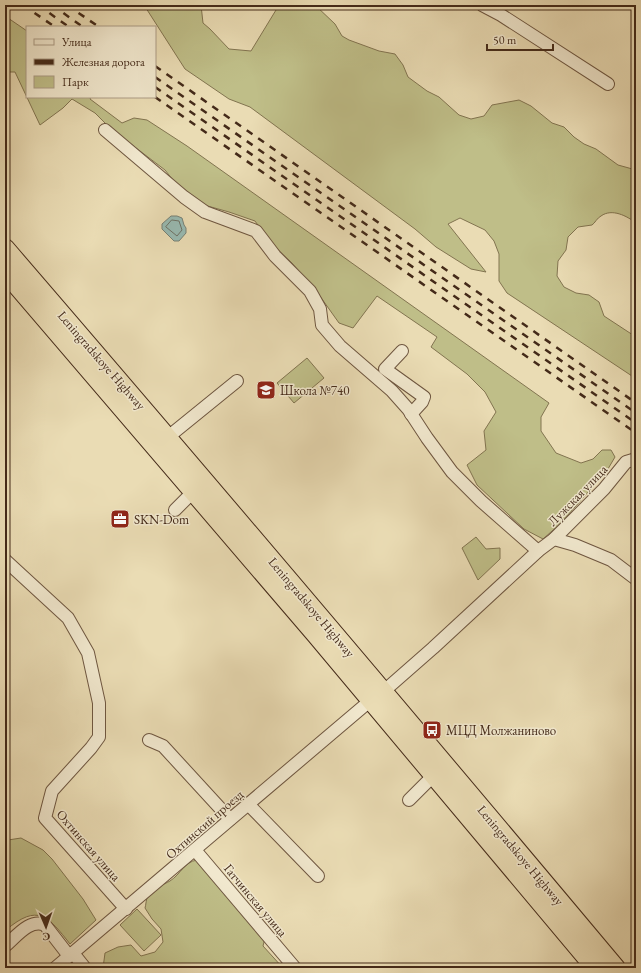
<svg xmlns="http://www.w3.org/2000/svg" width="641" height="973" font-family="'EB Garamond',serif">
	<rect width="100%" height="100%" fill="#eadcb4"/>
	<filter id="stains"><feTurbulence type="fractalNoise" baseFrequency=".005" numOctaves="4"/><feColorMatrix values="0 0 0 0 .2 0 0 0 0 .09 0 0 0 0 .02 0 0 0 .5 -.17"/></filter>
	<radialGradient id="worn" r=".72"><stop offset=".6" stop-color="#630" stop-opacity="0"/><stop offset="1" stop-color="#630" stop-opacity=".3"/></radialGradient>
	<g fill="#bfbe88" stroke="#827450">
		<path d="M144 5H201L203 23 210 29 229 49 251 51 276 10 281 5H315L335 24 342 36 349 40 379 51 395 54 403 65 408 77 427 91 439 97 459 115 471 119 484 116 492 105 519 100 531 106 552 123 564 127 574 137 584 144 596 149 618 165 636 170V223C627 216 612 208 601 216 597 218 595 223 592 225L578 227 568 237 566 250 558 261 557 276 564 287 576 293 589 295 599 302 604 316 636 337 635 378 507 293 499 281V254L494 241 485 230 460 218 448 224 486 272 471 269 436 247 415 229 250 107 229 99 185 69Z"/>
		<polygon points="8,18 27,31 27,97 91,97 90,99 122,123 134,118 147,120 187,146 549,403 541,417 541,431 556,453 581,463 593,459 602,450 611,450 615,457 605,474 589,491 561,523 543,539 524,529 477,485 467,465 486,450 484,431 496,412 485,392 467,374 431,347 437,337 377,296 353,328 339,323 317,292 292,263 269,241 255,221 229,212 204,205 181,190 165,170 111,129 95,113 72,99 63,108 40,125 15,72 5,72 5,29"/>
		<polygon points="307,358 324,378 294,403 277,383"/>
		<polygon points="476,537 486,549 500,548 500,559 478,580 462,548"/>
		<path d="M21 838 43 850 52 859 83 899 96 920 70 944C48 916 38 903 6 930L5 929V843L8 840Z"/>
		<path d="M197 860 265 938 263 946 283 968H103L105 953 118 947 131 945 141 956 155 952 163 942 161 929 152 919 145 908C146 905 146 899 148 895 153 888 163 885 170 881 181 874 184 862 197 860Z"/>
		<polygon points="137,909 161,935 144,951 120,925"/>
	</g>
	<polygon fill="#98bab2" stroke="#768075" points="171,216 177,216 182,218 184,225 186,228 186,233 179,241 174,241 162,229 162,224"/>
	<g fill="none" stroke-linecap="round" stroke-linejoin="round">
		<polygon stroke="#6e7266" stroke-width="1" points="172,220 179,221 182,230 177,236 166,227"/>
		<g stroke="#6e5640" stroke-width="14">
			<g id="minor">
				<polyline points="482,5 501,15 608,84"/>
				<polyline points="105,130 184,197 205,212 256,231 275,256 310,291 320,309 322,325 340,346 392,391 408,409 427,438 452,472 481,501 538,551"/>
				<polyline points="402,351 385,369 424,397 422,402 411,414"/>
				<polyline points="168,437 237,381"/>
				<polyline points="175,510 194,491"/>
				<polyline points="554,539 575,545 611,560 636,579"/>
				<polyline points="5,560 68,618 88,653 99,703 99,737 91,748 52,791 45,818 126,909"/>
				<polyline points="384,691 433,648 538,551 554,539 604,489 626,462 636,459"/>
				<polyline points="149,740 163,746 230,819"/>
				<polyline points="409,800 433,776"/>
				<polyline points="248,804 318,876"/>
				<polyline points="195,850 295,968"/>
				<path d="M5 946C16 937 30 918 45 925L69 956"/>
				<polyline points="73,953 85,968"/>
				<polyline points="55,968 371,700"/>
			</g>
		</g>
		<g stroke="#442a19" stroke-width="20">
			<g id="highway">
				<path d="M5 248C211 487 414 727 616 968"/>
				<polyline points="5,272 315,634 595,968"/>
			</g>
		</g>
		<use href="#minor" stroke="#f1e8ce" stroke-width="12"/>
		<use href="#highway" stroke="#eadcb4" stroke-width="18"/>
		<g stroke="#442a19" stroke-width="2.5" stroke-dasharray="7 7" stroke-linecap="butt">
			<polyline points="23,5 55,27"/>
			<polyline points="38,5 69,27"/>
			<polyline points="52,5 83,27"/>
			<polyline points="67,5 99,27"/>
			<polyline points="155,66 636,403"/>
			<polyline points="155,77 636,413"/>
			<polyline points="155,87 636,423"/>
			<polyline points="155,97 636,433"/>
		</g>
	</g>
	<defs>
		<g id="school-square" transform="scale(1)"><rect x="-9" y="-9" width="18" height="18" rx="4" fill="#8f2418" stroke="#f1e8ce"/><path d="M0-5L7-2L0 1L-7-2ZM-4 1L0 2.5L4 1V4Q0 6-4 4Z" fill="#fff"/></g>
		<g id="office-square" transform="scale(1)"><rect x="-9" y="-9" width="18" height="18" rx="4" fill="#8f2418" stroke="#f1e8ce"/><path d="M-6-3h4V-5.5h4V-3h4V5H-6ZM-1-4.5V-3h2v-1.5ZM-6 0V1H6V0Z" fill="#fff"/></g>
		<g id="bus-square" transform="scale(1)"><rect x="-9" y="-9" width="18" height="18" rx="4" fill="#8f2418" stroke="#f1e8ce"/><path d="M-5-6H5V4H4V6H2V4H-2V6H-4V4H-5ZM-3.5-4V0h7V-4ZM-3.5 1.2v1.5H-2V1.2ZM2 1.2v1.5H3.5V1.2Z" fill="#fff"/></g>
	</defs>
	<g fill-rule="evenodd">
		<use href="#school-square" x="266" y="390"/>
		<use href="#office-square" x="120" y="519"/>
		<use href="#bus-square" x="432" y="730"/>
	</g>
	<g text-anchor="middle" stroke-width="3" stroke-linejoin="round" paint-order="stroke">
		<g font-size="13" fill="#442a19" stroke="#f1e8ce">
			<text transform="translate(102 360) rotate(49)" y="5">Leningradskoye Highway</text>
			<text transform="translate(577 495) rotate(-46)" y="5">Лужская улица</text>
			<text transform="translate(312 607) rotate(50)" y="5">Leningradskoye Highway</text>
			<text transform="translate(204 824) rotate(-41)" y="5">Охтинский проезд</text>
			<text transform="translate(89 845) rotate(49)" y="5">Охтинская улица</text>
			<text transform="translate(521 855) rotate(50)" y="5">Leningradskoye Highway</text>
			<text transform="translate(256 900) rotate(50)" y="5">Гатчинская улица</text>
		</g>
		<g font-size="13" fill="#442a19" stroke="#f1e8ce" text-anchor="start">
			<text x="280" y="395">Школа №740</text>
			<text x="134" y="524">SKN-Dom</text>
			<text x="446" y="735">МЦД Молжаниново</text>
		</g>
	</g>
	<rect width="641" height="973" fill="none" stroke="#eadcb4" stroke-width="20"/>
	<rect x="6" y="6" width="629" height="961" fill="none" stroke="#442a19" stroke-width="2"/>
	<rect x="10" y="10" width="621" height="953" fill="none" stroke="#442a19"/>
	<rect x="26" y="26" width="130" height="72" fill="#f1e8ce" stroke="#ac9c86"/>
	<rect x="34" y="39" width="20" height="6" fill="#f1e8ce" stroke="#ac9c86"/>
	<text x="62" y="46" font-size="12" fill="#442a19">Улица</text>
	<rect x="34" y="59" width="20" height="6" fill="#442a19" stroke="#ac9c86"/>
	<text x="62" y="66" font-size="12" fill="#442a19">Железная дорога</text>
	<rect x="34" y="76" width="20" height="12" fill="#bfbe88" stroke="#ac9c86"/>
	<text x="62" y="86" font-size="12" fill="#442a19">Парк</text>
	<g transform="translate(46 927) rotate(178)" stroke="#f1e8ce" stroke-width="3" paint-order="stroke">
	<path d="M0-3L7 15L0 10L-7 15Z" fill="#442a19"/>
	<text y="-6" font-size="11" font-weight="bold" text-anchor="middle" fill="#442a19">С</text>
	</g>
	<path d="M487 44v6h66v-6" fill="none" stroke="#442a19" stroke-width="2"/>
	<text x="493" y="44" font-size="12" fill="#442a19" stroke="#f1e8ce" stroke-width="3" paint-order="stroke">50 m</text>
	<rect width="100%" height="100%" filter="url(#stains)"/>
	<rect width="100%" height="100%" fill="url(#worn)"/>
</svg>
